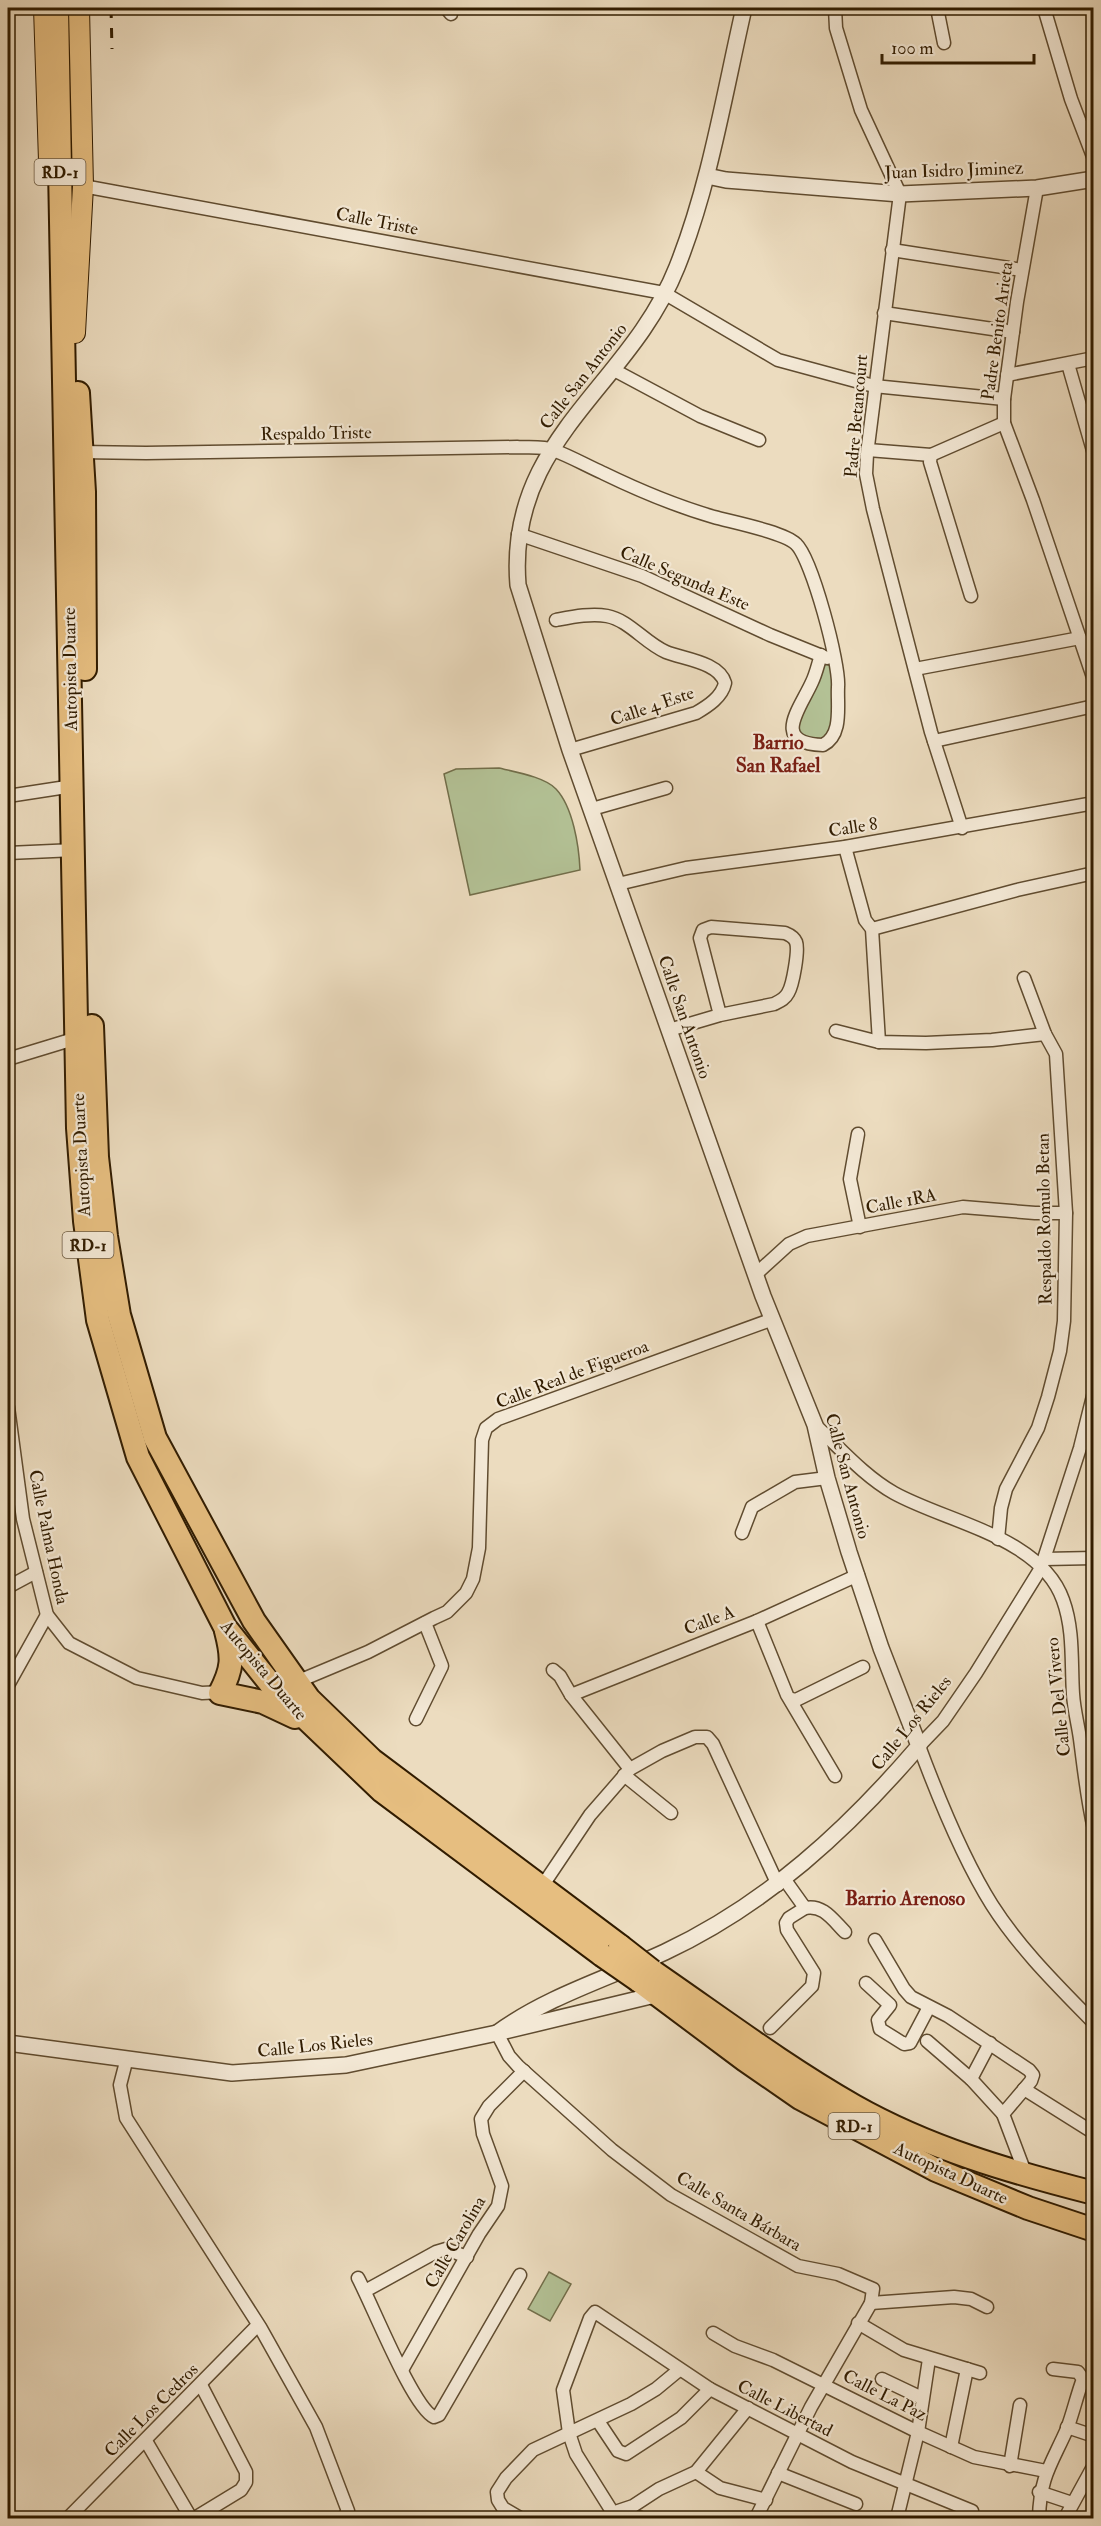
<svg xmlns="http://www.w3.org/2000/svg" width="1101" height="2526" font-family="'IM FELL Double Pica',serif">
	<rect width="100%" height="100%" fill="#ecdcbf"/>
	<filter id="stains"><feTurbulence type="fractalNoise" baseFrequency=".00333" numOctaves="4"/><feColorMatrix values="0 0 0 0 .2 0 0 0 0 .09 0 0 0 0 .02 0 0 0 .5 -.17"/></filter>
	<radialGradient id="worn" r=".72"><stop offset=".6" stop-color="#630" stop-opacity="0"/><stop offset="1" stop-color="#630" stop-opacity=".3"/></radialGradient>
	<g fill="#b3c195" stroke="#726e4a" stroke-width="1.5">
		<polygon points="824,663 833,667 835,721 825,739 803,737 794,730"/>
		<path d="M499 768C515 772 545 777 556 789 573 807 579 846 580 870L470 895 444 774 456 769Z"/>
		<polygon points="549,2272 571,2284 550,2321 528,2309"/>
	</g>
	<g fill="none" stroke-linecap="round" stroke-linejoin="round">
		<g stroke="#604c30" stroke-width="15">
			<g id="minor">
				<polyline points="446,8 451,14"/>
				<polyline points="835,8 836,28 861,110 900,194 867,454 866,474 873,509 931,732 962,828"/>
				<polyline points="937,8 944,43"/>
				<polyline points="1044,8 1071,99 1094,159"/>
				<polyline points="83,186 664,293 778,360 874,386 1004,399"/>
				<polyline points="1037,188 1017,302 1004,399 1004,423 1033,500 1094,680"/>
				<polyline points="892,250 1022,270"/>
				<polyline points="884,313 1013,332"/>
				<polyline points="1068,364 1094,454"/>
				<polyline points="614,370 700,416 759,440"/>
				<polyline points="1007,375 1094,358"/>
				<polyline points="868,450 931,455"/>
				<path d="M81 452 146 453 517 447C528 448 543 446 553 450 570 456 587 466 603 473 638 490 676 506 714 517 732 522 784 532 796 544 812 559 840 664 838 687 837 706 843 735 823 745 770 743 800 709 812 682 816 674 818 664 821 655"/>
				<polyline points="518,534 642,576 770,635 827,658"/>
				<polyline points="971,596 930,462 931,455 1004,423"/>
				<path d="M556 620C572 617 591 613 607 616 629 620 645 643 666 652 683 659 719 662 725 683 722 697 708 706 696 713L570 750"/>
				<polyline points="915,669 1080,638"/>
				<polyline points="934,741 1094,706"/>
				<polyline points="8,796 73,786"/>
				<polyline points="592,809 666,788"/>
				<polyline points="845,847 865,920 872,929 879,1042"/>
				<polyline points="8,853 75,850"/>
				<polyline points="618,884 686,868 845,847 1094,803"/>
				<polyline points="872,929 1017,890 1094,873"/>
				<path d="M669 1030 720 1015 774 1004C780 1001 785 999 788 993 793 985 799 950 796 942 794 937 790 935 785 933L711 927 703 930 700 938 720 1015"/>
				<polyline points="836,1031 879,1042 926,1043 992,1040 1045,1034"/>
				<polyline points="8,1059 77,1038"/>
				<polyline points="858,1134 850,1179 860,1227"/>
				<polyline points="756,1274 789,1244 807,1236 963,1207 1035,1213 1066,1213"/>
				<path d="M1094 1392 1080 1448 1041 1568 976 1673 943 1721 919 1746C938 1797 963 1859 992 1905 1020 1949 1058 1986 1094 2023"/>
				<polyline points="8,1407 23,1519 47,1615 69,1643 137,1678 202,1693 223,1692"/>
				<path d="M815 1425C840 1448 864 1476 894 1493 946 1522 1041 1537 1063 1600 1074 1630 1071 1663 1073 1694 1074 1710 1078 1724 1080 1739 1084 1769 1087 1799 1094 1829"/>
				<polyline points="742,1533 752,1507 795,1482 827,1478"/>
				<polyline points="998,1539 1001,1508 1006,1489 1038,1428 1048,1397 1060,1351 1064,1321 1066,1213 1056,1054 1045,1034 1024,978"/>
				<polyline points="1044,1559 1094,1558"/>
				<polyline points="8,1587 36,1572"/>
				<polyline points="757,1621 787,1695 835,1776"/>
				<polyline points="553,1670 560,1676 571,1695 630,1769"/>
				<polyline points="294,1683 368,1652 434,1618 447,1612 466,1593 473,1579 479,1548 482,1440 486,1428 498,1419 773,1319"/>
				<polyline points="8,1685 47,1615"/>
				<polyline points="571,1695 757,1621 858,1575"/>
				<polyline points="791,1699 796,1700 863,1667"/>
				<polyline points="416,1719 442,1666 425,1623"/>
				<polyline points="624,1775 671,1813"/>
				<polyline points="541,1888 590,1815 630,1769 662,1751 695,1737 707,1737 713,1744 778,1885"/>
				<path d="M805 1908C823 1904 833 1920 845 1932"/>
				<polyline points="875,1940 904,1989 911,1997 948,2016 1029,2070 1033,2075 1031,2081 1003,2114 1026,2175"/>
				<polyline points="866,1983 890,2005 878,2020 880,2029 904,2044 910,2043 929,2007"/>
				<polyline points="770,2028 812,1986 814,1973 787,1930 786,1923 789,1918 805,1908 785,1880"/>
				<polyline points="497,2033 509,2056 518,2066 612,2150 671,2195 798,2266 838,2274 873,2289 871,2303 811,2407 756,2518"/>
				<polyline points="927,2041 971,2079 1003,2114"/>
				<polyline points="127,2058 120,2085 126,2118 260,2327 316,2427 348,2511 343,2518"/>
				<polyline points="971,2079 990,2043"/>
				<polyline points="1024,2089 1094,2133"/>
				<path d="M358 2278C372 2304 413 2408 434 2417L439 2415 520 2275"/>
				<polyline points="365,2291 436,2252 446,2249 467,2257"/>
				<polyline points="871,2303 954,2297 971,2299 987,2307"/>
				<polyline points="858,2323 904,2350 980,2373"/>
				<polyline points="713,2333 735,2346 773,2360 918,2432 974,2457 1046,2471"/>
				<polyline points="402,2370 479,2234 498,2206 502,2186 483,2134 481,2119 489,2106 524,2071"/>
				<polyline points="882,2379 922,2398"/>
				<polyline points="598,2421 618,2451 626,2454 681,2418 710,2389"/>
				<polyline points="1067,2427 1094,2436"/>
				<polyline points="146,2441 191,2518"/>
				<polyline points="951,2447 967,2369"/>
				<polyline points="1010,2466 1020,2405"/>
				<polyline points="696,2472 720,2488 766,2500"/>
				<polyline points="778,2473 856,2504"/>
				<polyline points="1039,2492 1072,2503"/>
				<polyline points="618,2511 633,2506 659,2489 696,2472 748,2408"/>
				<polyline points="68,2518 258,2325"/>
				<polyline points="195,2518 241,2490 246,2482 246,2472 201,2385"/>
				<polyline points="520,2518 503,2508 498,2500 497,2492 506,2478 533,2450 631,2404 656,2389 679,2370"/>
				<polyline points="641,2518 613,2513 576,2454 569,2433 563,2390 590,2318 595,2312 710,2389 852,2462 972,2511"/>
				<polyline points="897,2518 918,2432 929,2359"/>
				<path d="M1039 2518C1040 2477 1051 2465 1067 2429 1073 2413 1077 2395 1083 2379L1078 2372 1053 2369"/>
				<polyline points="1065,2518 1094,2465"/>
			</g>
		</g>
		<g stroke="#604c30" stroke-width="18">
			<g id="tertiary">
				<polyline points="707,176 726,180 900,194 1037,188 1094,179"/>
				<path d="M497 2033C548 1996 609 1978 665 1952 767 1904 847 1830 919 1746L881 1648 849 1552 827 1478 815 1425 763 1296 669 1030 570 750 518 585C506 439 629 388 677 267 710 184 724 95 744 8"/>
				<polyline points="8,2043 232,2073 346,2065 497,2033 659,1994"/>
			</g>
		</g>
		<g stroke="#311c00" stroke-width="22">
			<g id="primary">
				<polyline points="44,8 49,161"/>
				<polyline points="75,333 83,186 79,8"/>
			</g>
		</g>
		<g stroke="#311c00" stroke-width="26">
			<g id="motorway">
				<polyline points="57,8 78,1128 85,1221 98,1320 138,1457 225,1627 273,1687 382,1791 602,1955"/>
				<polyline points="78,393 84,492 85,669"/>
				<polyline points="92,1026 97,1157 106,1236 119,1315 155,1438 254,1621 309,1699 372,1760 620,1946"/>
				<path d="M226 1631C233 1658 233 1668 220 1693L263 1702 295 1717"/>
				<path d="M652 1971C719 2017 784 2066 854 2106 928 2148 1011 2172 1094 2193"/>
				<polyline points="638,1980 745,2060 800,2098 936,2170 1028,2208 1094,2230"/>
			</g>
		</g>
		<use href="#minor" stroke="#f3e8d5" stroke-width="12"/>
		<use href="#tertiary" stroke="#f3e8d5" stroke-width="15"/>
		<use href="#primary" stroke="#e6be80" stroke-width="20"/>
		<use href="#motorway" stroke="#e6be80" stroke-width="22"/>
		<polyline stroke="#311c00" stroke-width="3" stroke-dasharray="10 10" stroke-linecap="butt" points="111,8 112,49"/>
		<g stroke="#311c00" stroke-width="26" stroke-linecap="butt">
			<g id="motorway-bridge">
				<polyline points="620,1946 652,1971"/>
				<polyline points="602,1955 638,1980"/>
			</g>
		</g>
		<use href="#motorway-bridge" stroke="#e6be80" stroke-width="22"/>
	</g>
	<g text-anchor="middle" stroke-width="4.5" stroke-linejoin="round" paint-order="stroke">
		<g fill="#f3e8d5" stroke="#6b5940" stroke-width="1.5">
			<rect x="34.5" y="159" width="51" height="26" rx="4.5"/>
			<rect x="62.5" y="1232" width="51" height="26" rx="4.5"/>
			<rect x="828.5" y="2113" width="51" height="26" rx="4.5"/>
		</g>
		<g font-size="16" font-weight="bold" fill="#311c00">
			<text x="60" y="178">RD-1</text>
			<text x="88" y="1251">RD-1</text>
			<text x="854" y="2132">RD-1</text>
		</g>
		<g font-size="18" fill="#311c00" stroke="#f3e8d5">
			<text transform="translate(954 170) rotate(-2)" y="6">Juan Isidro Jiminez</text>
			<text transform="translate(377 221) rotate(11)" y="6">Calle Triste</text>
			<text transform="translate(997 331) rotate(-82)" y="6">Padre Benito Arieta</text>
			<text transform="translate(583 376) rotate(-52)" y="6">Calle San Antonio</text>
			<text transform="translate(856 416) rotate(-85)" y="6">Padre Betancourt</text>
			<text transform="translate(316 433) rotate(-1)" y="6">Respaldo Triste</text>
			<text transform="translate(685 578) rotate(23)" y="6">Calle Segunda Este</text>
			<text transform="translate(70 669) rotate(-91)" y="6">Autopista Duarte</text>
			<text transform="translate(652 706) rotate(-19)" y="6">Calle 4 Este</text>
			<text transform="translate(853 827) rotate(-9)" y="6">Calle 8</text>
			<text transform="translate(685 1017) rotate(71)" y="6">Calle San Antonio</text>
			<text transform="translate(81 1155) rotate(-93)" y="6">Autopista Duarte</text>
			<text transform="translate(901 1201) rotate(-11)" y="6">Calle 1RA</text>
			<text transform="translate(1044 1219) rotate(-91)" y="6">Respaldo Romulo Betan</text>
			<text transform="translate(572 1374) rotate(-21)" y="6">Calle Real de Figueroa</text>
			<text transform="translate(848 1476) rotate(75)" y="6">Calle San Antonio</text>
			<text transform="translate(49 1537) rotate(78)" y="6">Calle Palma Honda</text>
			<text transform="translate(709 1620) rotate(-21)" y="6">Calle A</text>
			<text transform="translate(264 1670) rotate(50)" y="6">Autopista Duarte</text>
			<text transform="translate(1058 1697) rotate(-96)" y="6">Calle Del Vivero</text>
			<text transform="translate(911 1723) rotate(-51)" y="6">Calle Los Rieles</text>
			<text transform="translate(315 2045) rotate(-6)" y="6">Calle Los Rieles</text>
			<text transform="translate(951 2173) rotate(25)" y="6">Autopista Duarte</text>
			<text transform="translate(739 2211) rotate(30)" y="6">Calle Santa Bárbara</text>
			<text transform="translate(455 2242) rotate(-60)" y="6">Calle Carolina</text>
			<text transform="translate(885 2395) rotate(27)" y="6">Calle La Paz</text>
			<text transform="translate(785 2408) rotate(27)" y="6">Calle Libertad</text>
			<text transform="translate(151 2410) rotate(-45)" y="6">Calle Los Cedros</text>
		</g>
		<g font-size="20" font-weight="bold" fill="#7a1f14" stroke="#f3e8d5">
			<text x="778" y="749">Barrio<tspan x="778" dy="23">San Rafael</tspan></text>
			<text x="905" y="1905">Barrio Arenoso</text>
		</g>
	</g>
	<rect width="1101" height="2526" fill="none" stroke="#ecdcbf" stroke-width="30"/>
	<rect x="9" y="9" width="1083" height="2508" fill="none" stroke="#311c00" stroke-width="3"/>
	<rect x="15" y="15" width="1071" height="2496" fill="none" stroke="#311c00" stroke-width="1.5"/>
	<path d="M882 54v9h152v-9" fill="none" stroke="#311c00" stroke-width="3"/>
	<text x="891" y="54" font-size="18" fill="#311c00" stroke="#f3e8d5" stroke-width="4.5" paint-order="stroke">100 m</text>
	<rect width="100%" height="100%" filter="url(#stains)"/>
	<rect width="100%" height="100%" fill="url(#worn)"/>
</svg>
